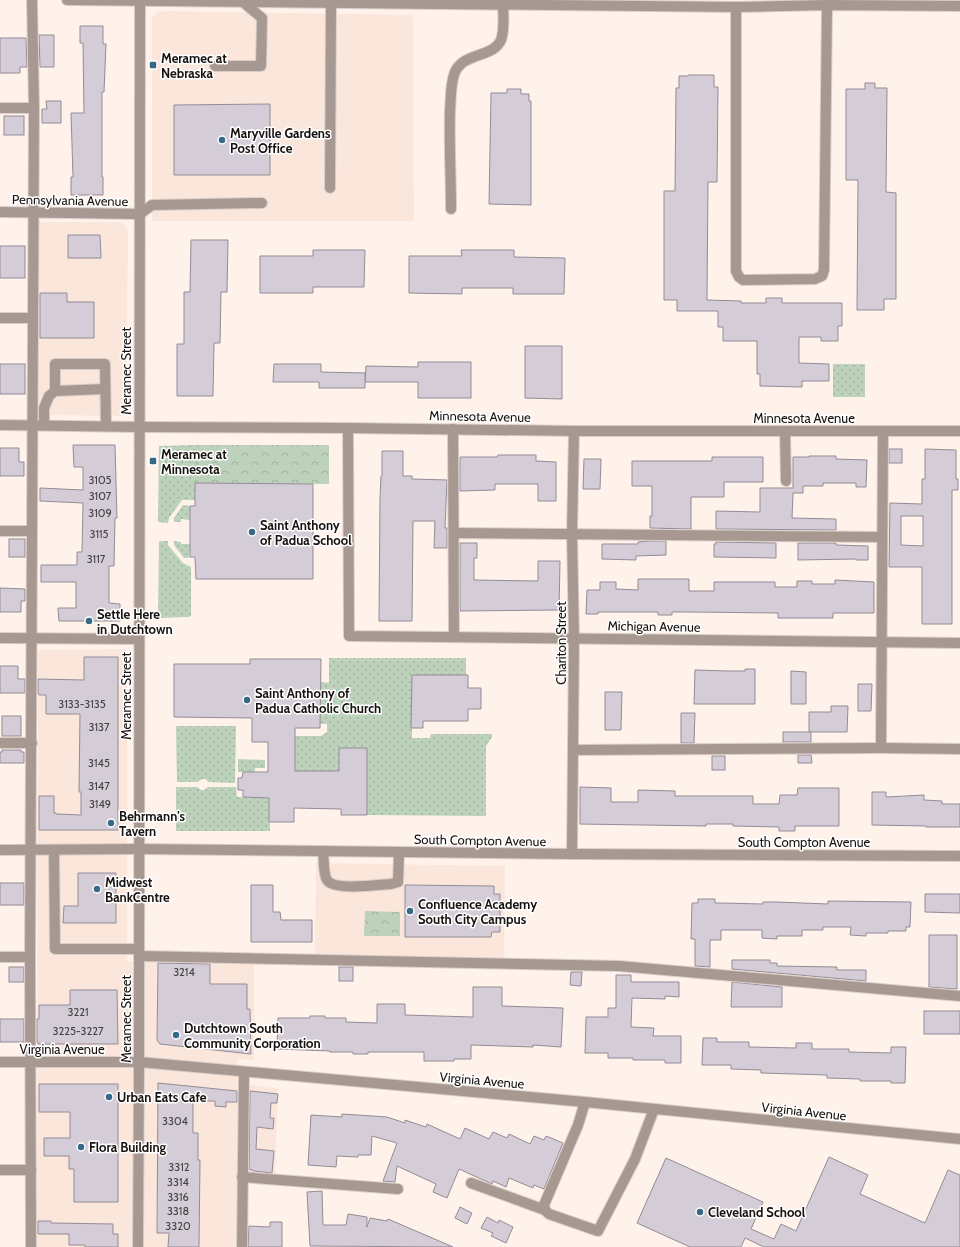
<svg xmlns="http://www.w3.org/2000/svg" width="960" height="1247" font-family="Cabin,sans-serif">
	<defs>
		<pattern id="grass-dots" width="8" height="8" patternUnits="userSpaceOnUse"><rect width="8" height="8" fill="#bcd2ba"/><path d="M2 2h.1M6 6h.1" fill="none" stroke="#a1b39f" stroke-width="1.8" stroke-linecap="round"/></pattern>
		<pattern id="park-crowns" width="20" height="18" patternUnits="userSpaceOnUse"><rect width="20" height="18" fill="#bcd2ba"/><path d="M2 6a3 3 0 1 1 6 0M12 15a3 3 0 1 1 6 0" fill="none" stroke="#a1b39f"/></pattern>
	</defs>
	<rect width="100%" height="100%" fill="#fff2eb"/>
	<g fill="#fbe6db">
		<polygon points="165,11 413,15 414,221 152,221 152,17 157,12"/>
		<polygon points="39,222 118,222 123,224 128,229 126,409 124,415 119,416 39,415"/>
		<polygon points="119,649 124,651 127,656 127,961 254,964 254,1060 237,1059 238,1247 37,1247 38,650"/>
		<polygon points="316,863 505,866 504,959 315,956"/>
		<polygon points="246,1084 278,1089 275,1176 246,1174"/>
	</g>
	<g fill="url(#grass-dots)">
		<rect x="833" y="364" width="32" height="33"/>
		<polygon points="195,445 195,500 182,500 169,518 168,523 158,522 159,446"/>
		<polygon points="183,505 190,506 190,520 181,519 181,522 174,522 174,518"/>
		<polygon points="159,541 168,541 168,545 183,563 191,567 191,616 188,617 158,618"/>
		<polygon points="174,541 181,542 181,544 190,544 189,558 184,558 174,545"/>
		<polygon points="329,658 466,658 466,675 412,675 412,738 430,738 431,734 492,734 492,737 486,746 486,816 367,815 367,748 339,748 339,771 295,771 285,736 321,736 327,732 327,724 320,724 321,682 329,683"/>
		<polygon points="176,726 236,726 235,783 208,782 206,779 203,779 197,782 177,782"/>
		<polygon points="238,759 265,760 265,768 255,768 255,772 238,772"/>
		<polygon points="176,787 197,787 201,790 204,790 208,787 236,787 237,797 269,798 269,821 270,825 270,831 176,831"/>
	</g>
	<g fill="url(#park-crowns)">
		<polygon points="195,445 329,445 329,484 195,483"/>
		<polygon points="365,911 400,912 400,936 364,936"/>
	</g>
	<g fill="#d4ccd6" stroke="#938c96" fill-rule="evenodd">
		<polygon points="80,26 103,26 103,44 106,44 104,92 102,92 102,177 103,177 103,195 71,195 71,177 73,177 71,113 84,113 83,43 80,43"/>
		<polygon points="39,35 54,35 54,67 40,67"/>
		<polygon points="0,38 26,38 27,67 20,67 20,73 0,73"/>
		<polygon points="688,75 714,75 714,87 718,87 717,182 708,182 707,300 741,301 741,303 766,303 766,298 782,298 782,303 842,303 842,326 838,326 838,341 821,341 821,337 799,337 799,363 829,364 829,381 802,381 802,387 760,386 760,374 757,374 757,341 723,341 723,327 718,327 718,311 677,311 677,300 664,300 664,191 675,191 676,88 679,88 679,76 688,76"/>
		<polygon points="865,83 875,83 875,88 887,88 886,192 896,193 896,299 884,299 884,310 857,310 858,180 846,180 846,89 865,89"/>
		<polygon points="507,89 521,89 521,94 529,94 529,101 531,101 531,205 489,204 491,93 507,93"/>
		<polygon points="46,101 61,101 61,123 42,123 42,109 47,109"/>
		<polygon points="270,104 270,175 174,175 174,105"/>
		<rect x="4" y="116" width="20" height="19"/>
		<polygon points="68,235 100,235 101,258 68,258"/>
		<polygon points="191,240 228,240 227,292 221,292 220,343 214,343 213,396 177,396 177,344 184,344 184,292 190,292"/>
		<rect x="0" y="246" width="25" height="32"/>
		<polygon points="313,250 365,250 364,287 313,287 313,293 260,293 260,256 313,256"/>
		<polygon points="461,250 514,250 514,257 565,258 564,294 513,294 513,288 462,288 462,294 409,293 409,256 462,256"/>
		<polygon points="40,293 67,293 67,302 94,302 94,338 40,338"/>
		<polygon points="525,346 562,346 562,399 525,398"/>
		<polygon points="418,362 471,362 471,398 418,398 418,382 365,382 366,366 418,367"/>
		<rect x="0" y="364" width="25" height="30"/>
		<polygon points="274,364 321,364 321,372 365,373 365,388 319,388 319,382 273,382"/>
		<polygon points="73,445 115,445 117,518 115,518 114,566 109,566 109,603 120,604 120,621 59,621 58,608 76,608 76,582 41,582 41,565 77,565 77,552 82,552 83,503 40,501 40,488 83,490 83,467 74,467"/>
		<polygon points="0,448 19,448 19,462 24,462 24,476 0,476"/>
		<rect x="889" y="449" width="13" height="14"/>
		<path d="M925 449 956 450V479H958V490H952V624H922V567H889L890 503 922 504V479H925ZM901 516H923V546L901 545Z"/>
		<polygon points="382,451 403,451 403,476 412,476 412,479 447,480 445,528 447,528 447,548 434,548 435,521 413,521 412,621 379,621 380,498 381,476 382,476"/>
		<polygon points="498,455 536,455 536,461 556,462 556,501 538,501 538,484 495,484 495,490 460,491 460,457 497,457"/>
		<polygon points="809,456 836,456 836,459 867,460 866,487 856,487 856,483 823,483 823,486 803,486 803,493 793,493 792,518 836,519 836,530 716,529 716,511 760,512 760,488 793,488 793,457 809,457"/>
		<polygon points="712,457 763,457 763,482 724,482 724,497 691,497 691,529 650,528 650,516 652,516 652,486 632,486 632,461 712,461"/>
		<polygon points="584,459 601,459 600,489 583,489"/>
		<polygon points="195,483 313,484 313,579 196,579 195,557 190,557 190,506 195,506"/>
		<rect x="9" y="539" width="16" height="18"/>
		<polygon points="649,541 666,541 666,555 636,556 636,560 602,559 602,544 638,544 638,542"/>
		<polygon points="716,542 776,543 776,558 714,557 714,544 716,544"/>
		<polygon points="460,543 477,543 477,558 474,558 474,580 538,581 538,561 560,561 559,610 460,611"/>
		<polygon points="798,543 836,543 836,545 868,546 868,560 856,560 856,559 798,560"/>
		<polygon points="638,579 689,579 689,591 714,591 714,582 775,582 775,587 797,587 797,581 812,581 812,584 835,584 835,580 874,582 874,613 833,613 833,618 778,618 778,613 691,612 672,612 672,615 658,615 658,612 598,612 598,614 586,614 587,590 600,590 600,582 616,582 616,589 638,590"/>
		<polygon points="0,588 25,589 25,601 21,601 21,612 0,612"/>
		<polygon points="84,657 118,657 118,830 39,830 39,796 54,796 54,813 56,813 56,814 81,815 81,792 79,792 80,714 46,714 46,695 39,695 38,693 38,679 84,680"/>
		<polygon points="250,659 321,659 320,728 295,728 295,771 339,771 339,748 367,748 367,815 341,815 341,809 294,808 294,822 269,822 269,798 243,797 243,790 238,790 238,778 242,778 243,772 268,772 268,742 252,742 252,718 174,717 174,664 250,664"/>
		<polygon points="0,666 18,666 18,679 25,679 25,693 0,693"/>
		<polygon points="745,669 755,669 755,704 694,704 695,670 728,671 745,671"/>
		<polygon points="791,671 806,672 806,704 791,704"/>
		<polygon points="412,675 468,675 468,688 481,688 481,709 468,709 468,721 423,721 423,728 411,728"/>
		<polygon points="858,684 872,684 871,711 858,711"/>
		<polygon points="605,692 622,692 621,730 605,730"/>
		<polygon points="831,706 848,706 847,732 809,732 809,712 831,712"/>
		<polygon points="681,713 695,713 694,743 681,743"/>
		<rect x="2" y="716" width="19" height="20"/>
		<rect x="783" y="732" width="28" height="10"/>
		<polygon points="2,750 21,750 21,752 24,752 24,763 0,763 0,752 2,752"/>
		<polygon points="798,755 811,755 812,763 798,763"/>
		<rect x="712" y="756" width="13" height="14"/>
		<polygon points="580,787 611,788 611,802 638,802 638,790 675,791 675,796 753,796 753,804 779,804 780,795 797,795 798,788 839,788 839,826 795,826 795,831 779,831 779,827 733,826 733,824 706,824 706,826 580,824"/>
		<polygon points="872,792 886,792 886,797 924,795 924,800 942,801 942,804 960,804 960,827 926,827 926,826 872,825"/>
		<polygon points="78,873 116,873 116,923 63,923 64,906 78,906"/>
		<rect x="0" y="883" width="24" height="22"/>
		<polygon points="251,885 273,885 273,912 280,912 281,920 312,920 312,942 251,942"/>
		<polygon points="405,885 494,886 494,894 500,894 500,932 492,932 491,937 405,937"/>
		<polygon points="925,894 960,894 960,913 925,912"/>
		<polygon points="698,899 715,899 715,903 722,903 763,904 763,902 777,902 828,904 828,901 911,902 910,927 906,927 906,931 888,931 888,933 866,933 866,936 850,935 851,927 823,927 823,930 802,930 802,936 777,936 777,939 762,938 762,930 721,930 721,940 710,940 710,967 695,966 695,939 691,939 692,903 698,903"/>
		<polygon points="929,935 957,935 957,989 929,987"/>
		<polygon points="732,960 770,960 770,963 777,963 777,966 837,967 837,970 866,970 866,981 732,969"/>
		<polygon points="158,963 210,964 210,984 247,984 247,1009 250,1009 251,1054 160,1044 157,1040"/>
		<rect x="9" y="967" width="15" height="15"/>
		<rect x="339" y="967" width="14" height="14"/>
		<polygon points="571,972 582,972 581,986 570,985"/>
		<polygon points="616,975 631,975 631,982 679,982 679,997 665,996 665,999 632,998 631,1027 654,1028 653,1036 681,1036 681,1063 665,1063 665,1060 633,1060 633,1058 608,1058 608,1053 585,1053 586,1017 608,1017 608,1008 616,1008"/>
		<polygon points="732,982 782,987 782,1007 731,1007"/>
		<polygon points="473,987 502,987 502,1006 563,1008 561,1047 533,1045 533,1047 471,1045 471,1059 454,1059 454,1061 424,1061 424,1052 368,1052 368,1054 353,1054 353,1052 330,1052 330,1051 277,1049 278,1018 310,1018 310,1016 325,1016 325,1018 346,1018 346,1022 377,1023 377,1004 405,1004 405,1015 473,1017"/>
		<polygon points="70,990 117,990 118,1044 38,1044 38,1042 37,1042 37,1019 39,1019 39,1005 70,1005"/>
		<rect x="924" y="1011" width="36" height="23"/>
		<rect x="0" y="1019" width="24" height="23"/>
		<polygon points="703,1038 717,1038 717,1042 749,1042 749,1047 796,1048 796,1043 812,1043 812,1049 849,1049 849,1052 891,1053 891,1047 906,1047 905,1083 891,1083 891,1081 860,1081 860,1079 827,1078 827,1075 761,1073 761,1070 731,1069 731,1065 702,1065"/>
		<polygon points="158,1083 237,1091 237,1102 226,1102 226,1107 215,1106 215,1101 193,1101 193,1133 198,1133 198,1160 200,1160 199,1247 168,1247 169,1233 157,1233"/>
		<polygon points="39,1084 118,1084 118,1202 74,1202 74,1169 69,1169 69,1156 44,1156 44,1138 70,1138 70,1112 39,1112"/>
		<polygon points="250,1091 278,1094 277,1103 271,1103 270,1118 274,1118 273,1129 257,1127 256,1149 274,1151 272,1173 254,1171 249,1169"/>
		<polygon points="342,1114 387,1117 405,1123 405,1120 426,1127 427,1124 460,1139 465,1128 489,1139 493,1132 507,1138 509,1134 530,1144 534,1136 544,1140 546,1136 563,1143 544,1189 534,1185 533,1188 509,1178 506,1187 493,1181 492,1184 459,1169 447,1198 433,1192 436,1184 397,1166 395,1182 383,1181 397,1143 372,1136 371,1155 358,1155 358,1157 337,1156 336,1167 308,1165 311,1115 342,1117"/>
		<polygon points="829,1157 868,1175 860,1194 925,1223 948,1170 960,1175 960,1247 764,1247 745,1238 741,1247 690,1247 637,1223 666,1158 763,1202 751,1229 774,1239 781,1224 796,1231"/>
		<polygon points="322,1191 323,1225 346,1225 348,1214 367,1217 367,1227 370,1218 387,1221 388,1219 453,1247 310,1246 307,1192"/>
		<polygon points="460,1207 472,1213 467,1224 455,1218"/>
		<polygon points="487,1217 498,1223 499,1220 513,1227 506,1243 491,1236 493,1233 481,1228"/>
		<polygon points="38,1221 51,1221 51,1223 113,1224 113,1234 118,1234 118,1247 85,1247 85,1245 69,1245 69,1234 38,1234"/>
		<polygon points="270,1222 282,1222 282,1247 248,1247 249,1226 270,1227"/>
	</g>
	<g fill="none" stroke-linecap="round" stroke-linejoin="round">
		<g stroke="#dacec8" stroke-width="12">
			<g id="minor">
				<polyline points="67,0 736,7 827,5 960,6"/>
				<polyline points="736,7 736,271 739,277 743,280 815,279 822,276 824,270 827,5"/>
				<polyline points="215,66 261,66 262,18 244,3 244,0"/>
				<polyline points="0,108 34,108"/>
				<polyline points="330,188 331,3"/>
				<path d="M451 209C451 177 449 144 450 111 451 99 450 84 455 72 464 52 493 58 501 40 505 29 503 15 503 4"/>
				<polyline points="0,212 140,214 152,205 262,203"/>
				<polyline points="0,318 32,318"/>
				<polyline points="55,391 55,364 105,364 106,426"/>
				<polyline points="0,425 139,427 348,428 574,431 960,431"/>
				<polyline points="44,425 44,408 49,396 55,391 105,389"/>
				<polyline points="348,428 349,636 960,643"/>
				<polyline points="453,429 454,637"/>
				<polyline points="785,431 786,481"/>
				<polyline points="0,531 32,531"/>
				<polyline points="454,533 881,537"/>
				<polyline points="0,638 139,639"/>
				<polyline points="0,743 32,743"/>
				<polyline points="881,748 883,431"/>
				<polyline points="573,750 881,748 960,749"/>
				<polyline points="0,850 139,849 572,854 960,856"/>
				<polyline points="54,850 55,949 139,949"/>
				<path d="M323 851C324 858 323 874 327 880 334 891 378 885 391 884L398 882 399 852"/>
				<polyline points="572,854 574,638 572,534 574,431"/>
				<polyline points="139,956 619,966 960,996"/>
				<polyline points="0,957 30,957"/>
				<polyline points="0,1062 139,1062 585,1102 960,1139"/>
				<polyline points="585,1102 578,1125 544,1205 545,1210 549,1214 598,1231 635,1159 654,1109"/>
				<polyline points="0,1170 31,1170"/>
				<polyline points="242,1177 398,1189"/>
				<polyline points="471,1183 545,1210"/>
				<polyline points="31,1247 30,957 34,108 32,0"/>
				<polyline points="138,1247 139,1062 140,0"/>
				<polyline points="242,1247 244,1072"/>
			</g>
		</g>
		<use href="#minor" stroke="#a89892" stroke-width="10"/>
	</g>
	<g fill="#366986" stroke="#fff" stroke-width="1.5">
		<rect x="149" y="61" width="8" height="8" rx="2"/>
		<circle cx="222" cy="140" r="4"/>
		<rect x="149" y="457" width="8" height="8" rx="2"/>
		<circle cx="252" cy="532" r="4"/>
		<circle cx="89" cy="621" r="4"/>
		<circle cx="247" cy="700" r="4"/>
		<circle cx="111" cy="823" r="4"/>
		<circle cx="97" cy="889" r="4"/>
		<circle cx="410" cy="911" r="4"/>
		<circle cx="176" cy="1035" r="4"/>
		<circle cx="109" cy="1097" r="4"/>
		<circle cx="81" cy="1147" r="4"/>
		<circle cx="700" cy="1212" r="4"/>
	</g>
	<g text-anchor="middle" stroke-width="3" stroke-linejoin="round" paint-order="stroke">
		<g font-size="11" fill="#464142">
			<text x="100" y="484">3105</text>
			<text x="100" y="500">3107</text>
			<text x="100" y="517">3109</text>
			<text x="99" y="538">3115</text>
			<text x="96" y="563">3117</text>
			<text x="82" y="708">3133-3135</text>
			<text x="99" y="731">3137</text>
			<text x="99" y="767">3145</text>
			<text x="99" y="790">3147</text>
			<text x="100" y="808">3149</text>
			<text x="184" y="976">3214</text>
			<text x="78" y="1016">3221</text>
			<text x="78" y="1035">3225-3227</text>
			<text x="175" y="1125">3304</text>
			<text x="179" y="1171">3312</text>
			<text x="178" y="1186">3314</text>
			<text x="178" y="1201">3316</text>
			<text x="178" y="1215">3318</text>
			<text x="178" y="1230">3320</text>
		</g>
		<g font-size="13" font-weight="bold" fill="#171310" stroke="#fff" text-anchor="start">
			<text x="161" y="63">Meramec at<tspan x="161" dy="15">Nebraska</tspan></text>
			<text x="230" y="138">Maryville Gardens<tspan x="230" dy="15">Post Office</tspan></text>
			<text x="161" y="459">Meramec at<tspan x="161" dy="15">Minnesota</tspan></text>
			<text x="260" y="530">Saint Anthony<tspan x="260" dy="15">of Padua School</tspan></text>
			<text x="97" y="619">Settle Here<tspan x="97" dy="15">in Dutchtown</tspan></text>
			<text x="255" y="698">Saint Anthony of<tspan x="255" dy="15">Padua Catholic Church</tspan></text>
			<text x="119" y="821">Behrmann's<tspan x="119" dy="15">Tavern</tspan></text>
			<text x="105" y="887">Midwest<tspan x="105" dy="15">BankCentre</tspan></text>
			<text x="418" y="909">Confluence Academy<tspan x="418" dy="15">South City Campus</tspan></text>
			<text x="184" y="1033">Dutchtown South<tspan x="184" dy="15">Community Corporation</tspan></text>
			<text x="117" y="1102">Urban Eats Cafe</text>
			<text x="89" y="1152">Flora Building</text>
			<text x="708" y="1217">Cleveland School</text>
		</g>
		<g font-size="13" fill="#171310" stroke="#fff">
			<text transform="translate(70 200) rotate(1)" y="5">Pennsylvania Avenue</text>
			<text transform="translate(126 371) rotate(-90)" y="5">Meramec Street</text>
			<text transform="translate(480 416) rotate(1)" y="5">Minnesota Avenue</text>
			<text x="804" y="423">Minnesota Avenue</text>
			<text transform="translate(654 626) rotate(1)" y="5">Michigan Avenue</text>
			<text transform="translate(561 643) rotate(-90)" y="5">Chariton Street</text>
			<text transform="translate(126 696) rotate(-90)" y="5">Meramec Street</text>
			<text transform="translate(480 840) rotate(1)" y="5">South Compton Avenue</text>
			<text x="804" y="847">South Compton Avenue</text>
			<text transform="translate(126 1019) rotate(-90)" y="5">Meramec Street</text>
			<text x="62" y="1054">Virginia Avenue</text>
			<text transform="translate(482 1080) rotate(5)" y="5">Virginia Avenue</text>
			<text transform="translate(804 1111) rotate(6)" y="5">Virginia Avenue</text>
		</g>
	</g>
</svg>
